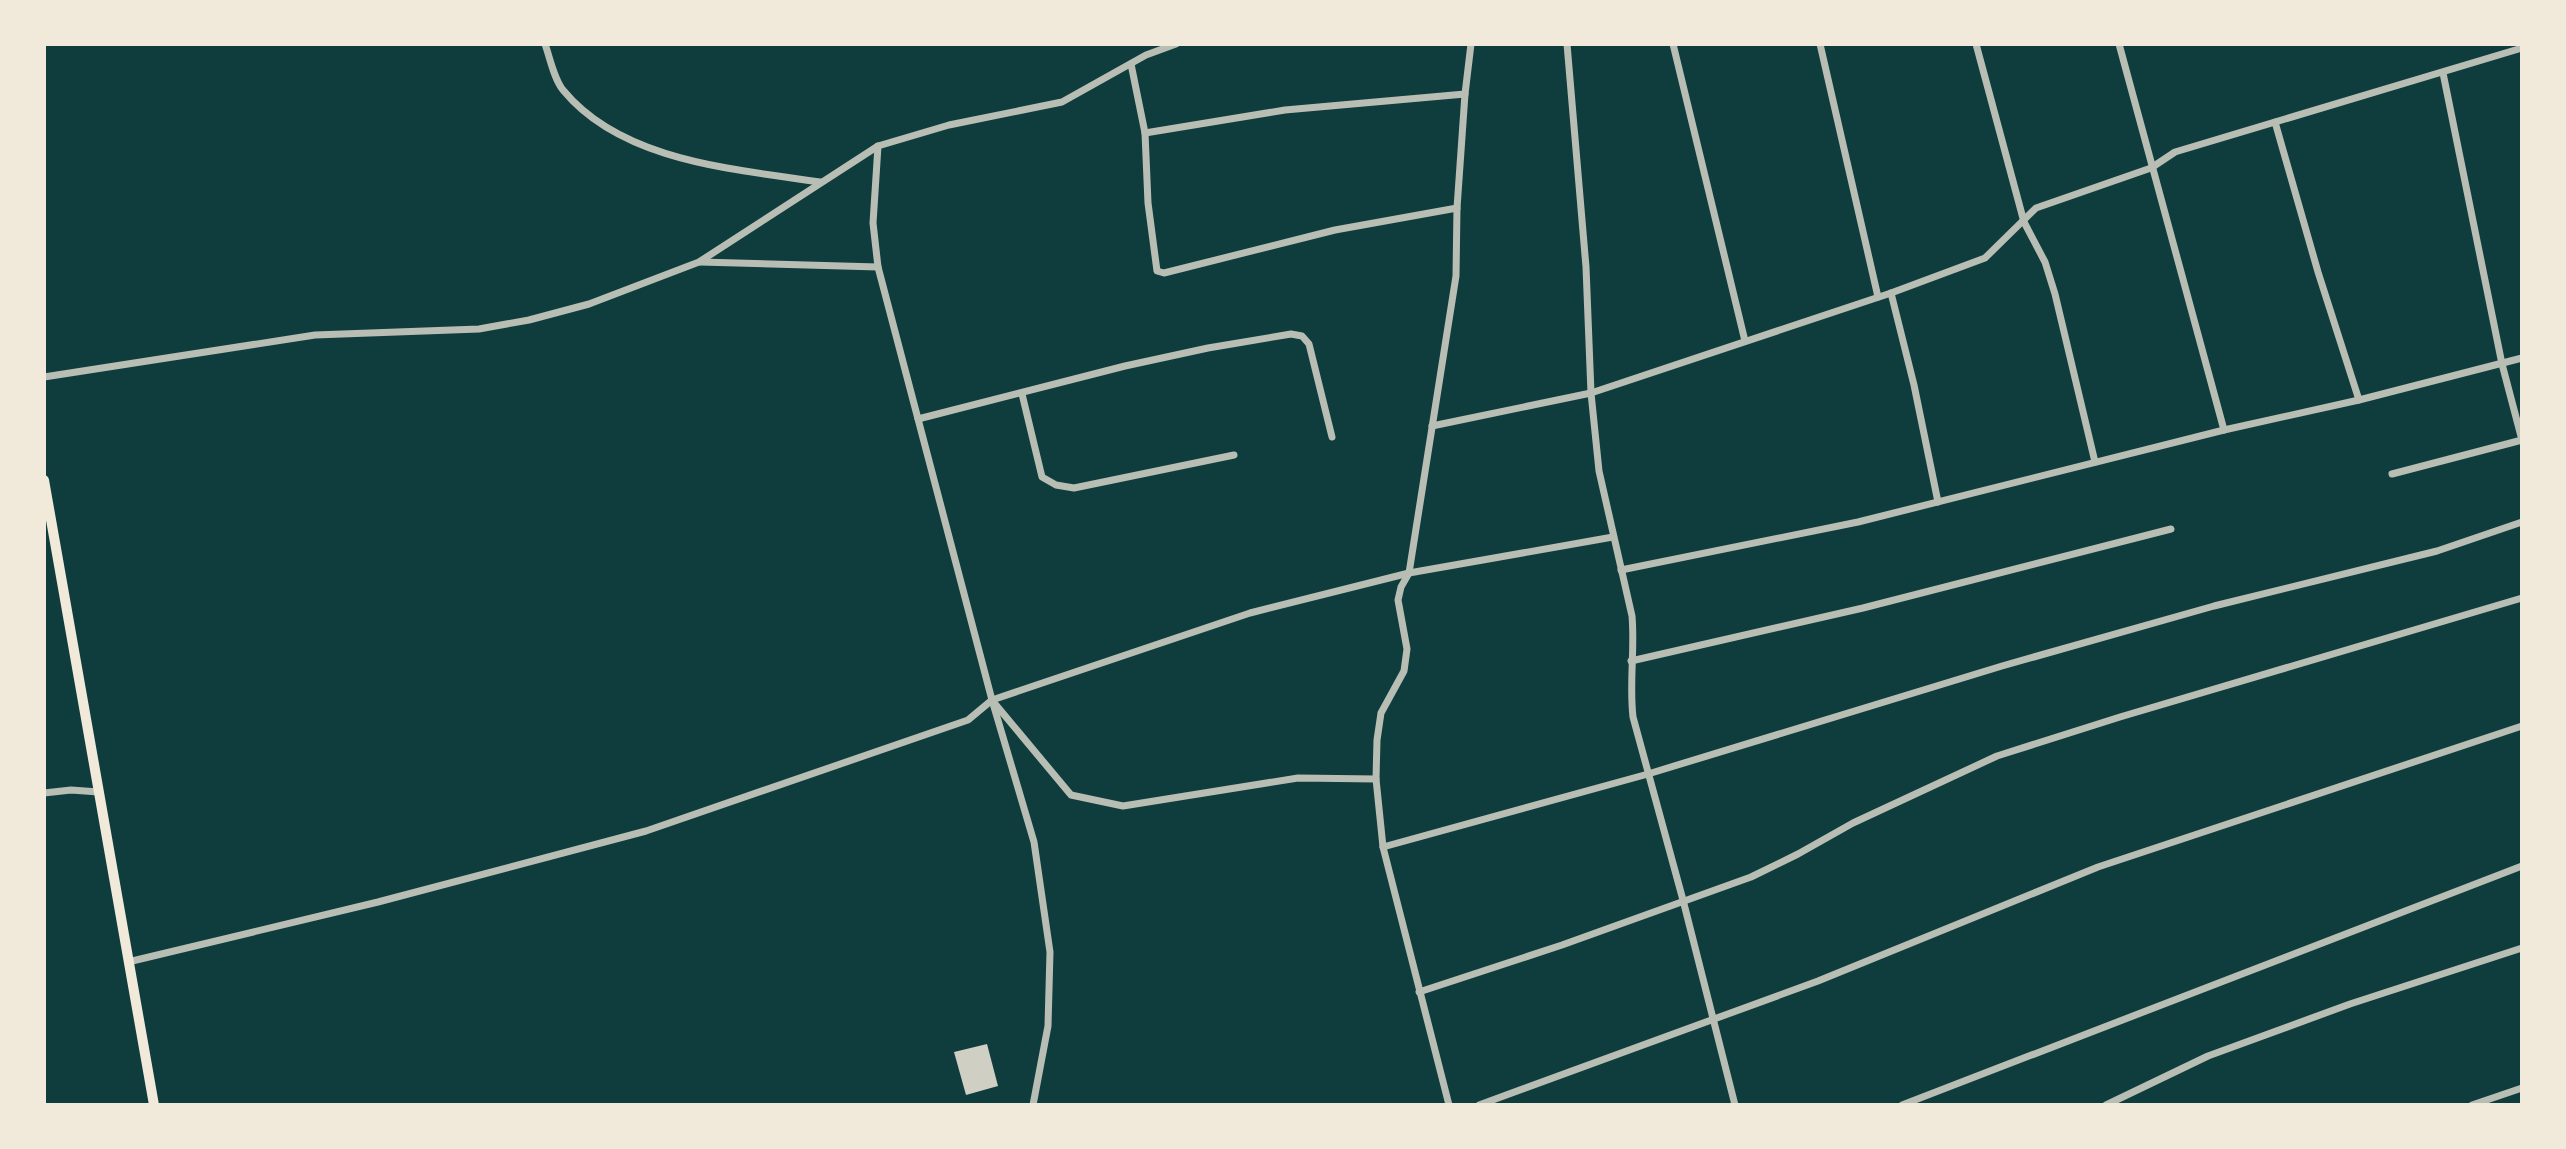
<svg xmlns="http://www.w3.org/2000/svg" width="2566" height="1149" font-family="Ubuntu,sans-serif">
	<rect width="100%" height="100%" fill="#0f3d3e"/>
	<polygon fill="#cfcfc3" points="987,1044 998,1086 966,1095 954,1052"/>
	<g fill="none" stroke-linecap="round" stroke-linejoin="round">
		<g stroke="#b8beb3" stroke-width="7">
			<path d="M545 44C550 58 554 79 563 90 622 162 735 169 820 182"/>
			<path d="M1567 44 1586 267 1591 393 1599 471 1632 616C1635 650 1629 683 1633 717L1683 900 1735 1105"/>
			<polyline points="1673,44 1745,341"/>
			<polyline points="1820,44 1878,297"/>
			<polyline points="1976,44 2024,222 2045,262 2055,294 2095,462"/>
			<polyline points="2119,44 2224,430"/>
			<polyline points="1131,64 1145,133 1285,110 1465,94"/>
			<polyline points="2443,73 2502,364 2522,440"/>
			<polyline points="2275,122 2318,272 2359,400"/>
			<polyline points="1145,133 1148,203 1157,271 1164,273 1335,230 1457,208"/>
			<polyline points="878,146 873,223 878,267 992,700 1034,842 1050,952 1048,1026 1033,1105"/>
			<polyline points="700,262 878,267"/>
			<polyline points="1891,293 1914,385 1938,502"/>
			<polyline points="44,377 315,335 479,329 529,320 589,304 699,262 878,146 949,125 1062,102 1146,55 1176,44"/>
			<polyline points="1022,394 1042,477 1056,485 1074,488 1234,455"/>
			<polyline points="918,419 1125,366 1208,348 1291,334 1302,336 1309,344 1332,437"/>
			<polyline points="1432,426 1591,393 1891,293 1985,258 2036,208 2151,168 2175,152 2522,48"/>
			<polyline points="2392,474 2522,440"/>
			<polyline points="1621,570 1858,522 2224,430 2359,400 2522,358"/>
			<polyline points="1631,661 1863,608 2171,529"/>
			<polyline points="996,705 1071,795 1123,806 1298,778 1376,779"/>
			<polyline points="44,793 71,790 99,792"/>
			<polyline points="1383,847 1648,774 2002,666 2214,606 2437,551 2522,522"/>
			<polyline points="128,962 378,902 646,831 968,720 992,700 1250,613 1409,573 1613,537"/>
			<polyline points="1419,992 1562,945 1751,877 1798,854 1853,823 1997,756 2120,717 2522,598"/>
			<polyline points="1449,1105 1383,847 1376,779 1377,740 1381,713 1404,671 1407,649 1398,600 1401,587 1409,573 1456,276 1457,208 1465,94 1471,44"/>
			<polyline points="1479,1105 1818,981 2098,867 2522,726"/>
			<polyline points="1902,1105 2522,866"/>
			<polyline points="2106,1105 2208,1056 2350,1004 2522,948"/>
			<polyline points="2472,1105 2522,1088"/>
		</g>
		<polyline stroke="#f1e9da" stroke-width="10" points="44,480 154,1105"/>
	</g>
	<rect width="2566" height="1149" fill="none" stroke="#f1e9da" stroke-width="92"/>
</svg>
